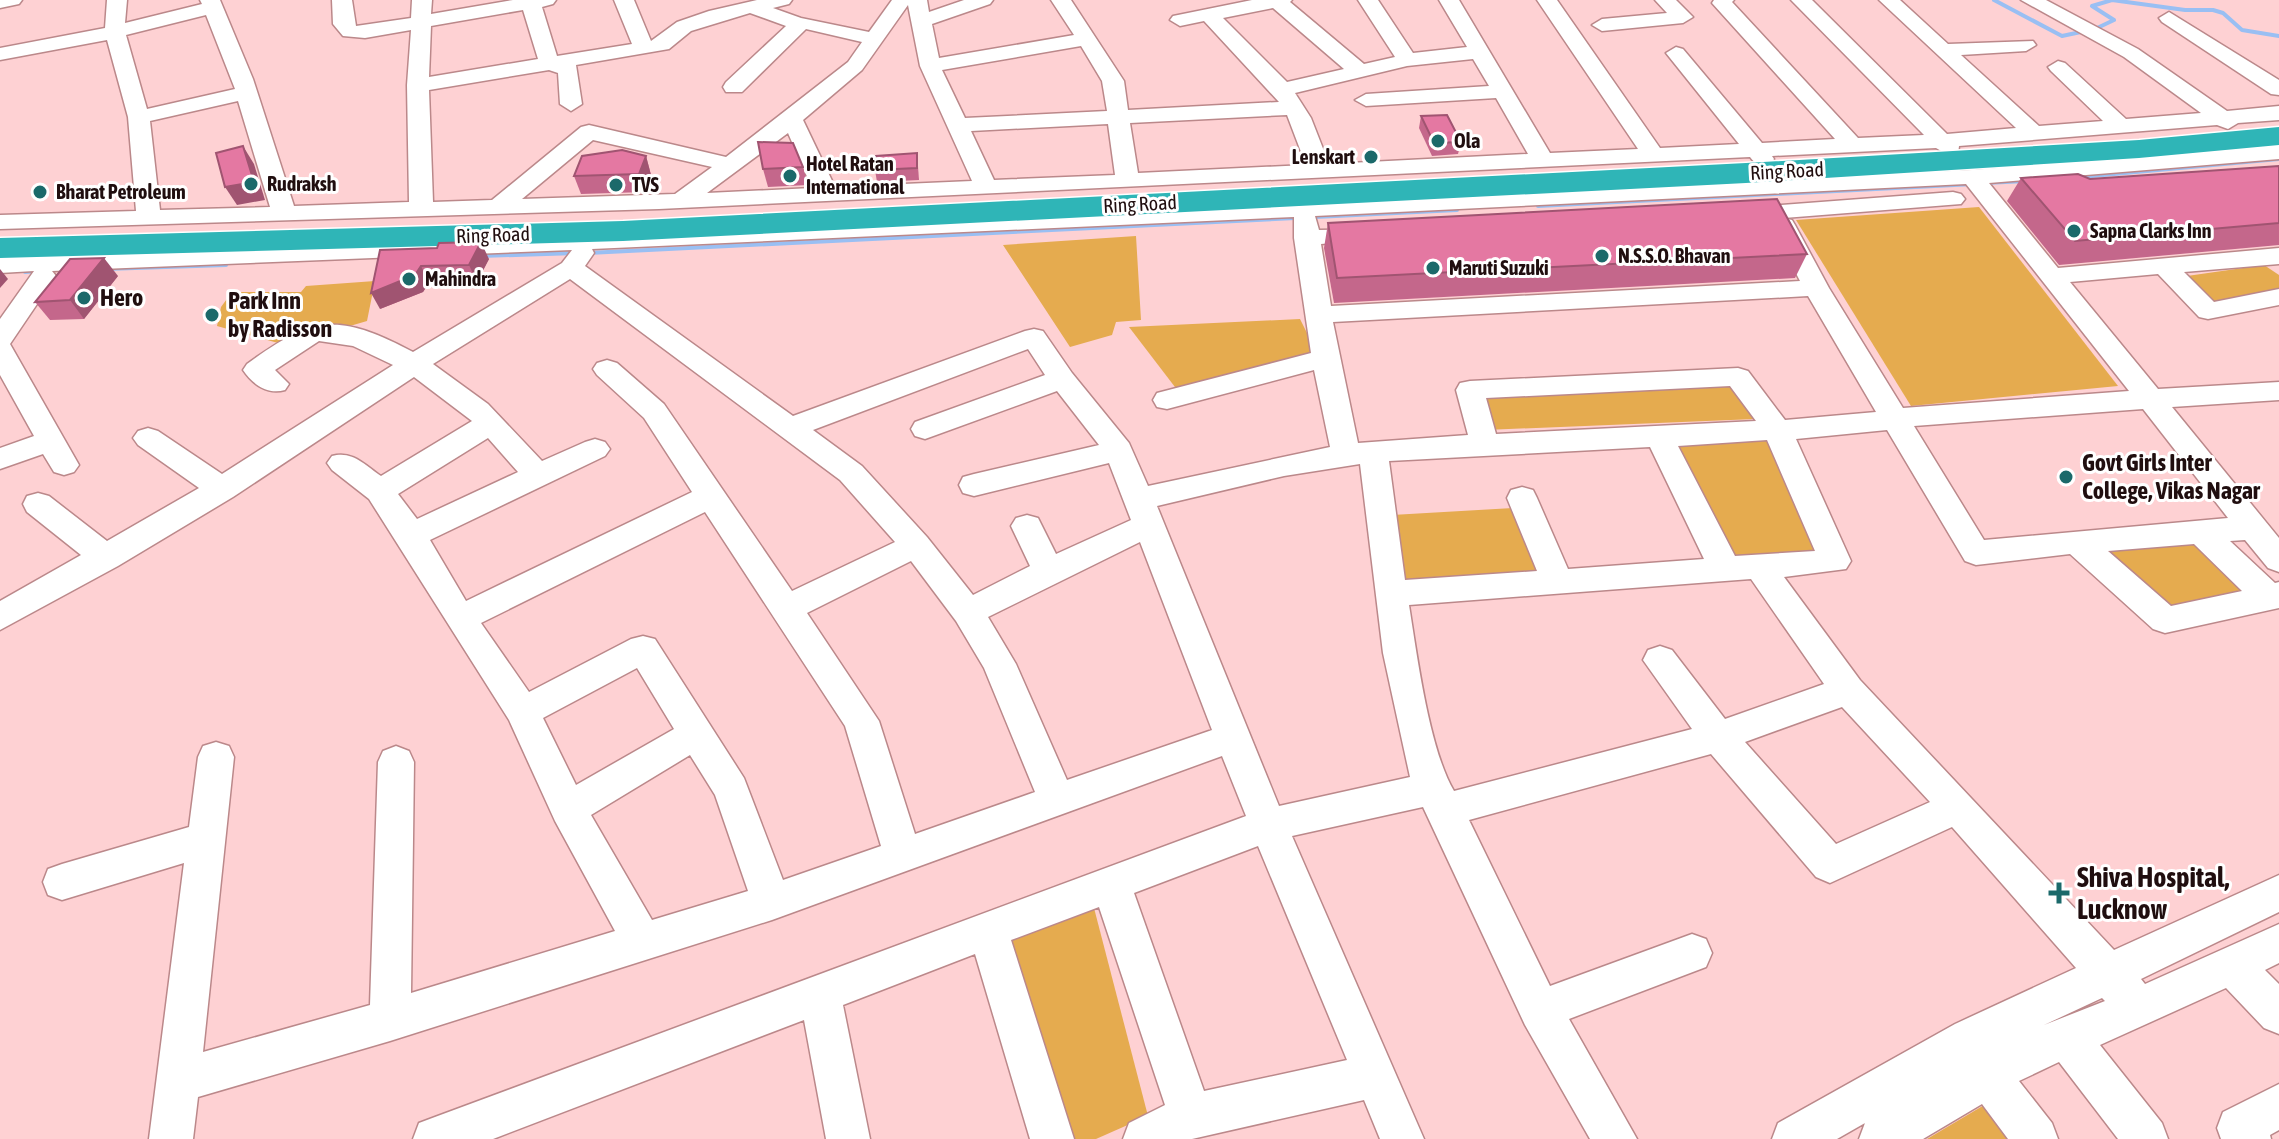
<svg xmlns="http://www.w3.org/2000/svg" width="2279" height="1139" font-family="'Asap Condensed',sans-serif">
	<rect width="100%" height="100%" fill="#fed1d3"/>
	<g fill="#e5ab4f">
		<polygon points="1979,207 2118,386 1911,406 1796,220"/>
		<polygon points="1136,236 1141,320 1116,322 1112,335 1070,347 1003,245"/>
		<polygon points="2264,265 2279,275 2279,291 2210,306 2180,277"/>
		<polygon points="375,281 367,321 285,345 217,326 221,307 232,292 301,292 306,286"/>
		<polygon points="1300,319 1316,351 1178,391 1129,327"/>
		<polygon points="1730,381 1755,419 1485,430 1477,397"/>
		<polygon points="1771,434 1816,556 1730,559 1675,443"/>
		<polygon points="1513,508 1545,576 1397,580 1392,515"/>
		<polygon points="2188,537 2246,593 2160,611 2089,548"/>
		<polygon points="1094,908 1148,1116 1096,1139 1073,1139 1008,942"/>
		<polygon points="1991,1101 2022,1139 1927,1139"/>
	</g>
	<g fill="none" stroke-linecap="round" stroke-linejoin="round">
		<g stroke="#99bff3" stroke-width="4">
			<polyline points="1994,0 2062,36 2095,29 2114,20 2092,6 2112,0 2185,10 2213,10 2223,13 2242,30 2279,36"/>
			<polyline points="2081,177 2279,159"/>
			<polyline points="1985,183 2026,181"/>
			<polyline points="1538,206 1974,184"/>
			<polyline points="588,253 1457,210"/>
			<polyline points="480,256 577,253"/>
			<polyline points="105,269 226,265"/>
			<polyline points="25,272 41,271"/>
		</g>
		<g stroke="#bb888a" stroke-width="3">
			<g id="minor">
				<polygon points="0,0 22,0 19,4 0,8"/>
				<path d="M107 0H127L125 23 202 4 200 0H220L253 79 294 206 409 202 407 85 411 30 365 38 343 36 333 24 332 0H352L356 26 411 18 412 0H432L431 14 513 0H556L553 4 542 7 557 56 632 44 614 0H634L651 41 677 22 709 11 757 0H792L789 4 773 8 801 18 869 32 892 0H927L929 12 964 0H993L990 4 932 24 939 58 1074 35 1051 0H1071L1124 81 1128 110 1279 102 1204 21 1180 26 1170 20 1173 16 1252 0H1292L1290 2 1364 64 1395 57 1358 0H1378L1413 53 1467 47 1439 0H1459L1550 153 1638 149 1537 0H1557L1660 148 1739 144 1666 53 1676 47 1683 49 1762 143 1835 139 1712 3 1714 0H1734L1732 2 1858 138 1924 135 1791 0H1812L1947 134 2016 128 1879 0H1900L1948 44 2033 41 2036 45 2026 51 1961 55 2039 126 2103 121 2051 71 2048 67 2058 61 2065 63 2126 119 2201 113 2124 57 2021 0H2046L2138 49 2227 111 2279 106V120L2238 123 2228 129 2217 125 1959 146 1958 154 1950 156 1936 148 1772 156 1774 159 1771 164C1761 166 1756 165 1750 157L659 209 0 229V215L136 211 128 117 107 40 0 60V48L105 28ZM908 5 920 66 972 181 835 187 803 120 862 70ZM1273 8 1344 69 1287 82 1223 18ZM523 10 538 59 429 77 431 26ZM750 13 786 26 726 82 723 87 726 92H742L806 29 862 42 848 62 726 157 589 125 581 127 492 200 433 202 429 90 549 70 558 73 560 104 571 111 582 104 576 65 669 49 691 31ZM206 15 235 89 147 109 126 35ZM1081 46 1102 81 1107 111 965 118 942 70ZM1473 59 1489 86 1366 94 1355 100 1366 106 1496 98 1528 154 1329 164 1311 118 1295 93 1407 66ZM238 101 270 207 160 210 150 121ZM1287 115 1306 165 1138 173 1130 123ZM1108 124 1115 175 994 180 971 131ZM788 133 812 188 707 193ZM593 140 712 167 675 194 522 199Z"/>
				<polygon points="1655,0 1676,0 1693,17 1683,23 1602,31 1592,25 1602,19 1667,13"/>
				<polygon points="2169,12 2279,80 2279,95 2271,94 2162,22 2159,18"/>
				<path d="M2279 145V159L1989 183 2058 268 2279 248V264L2184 272 2214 302 2279 289V305L2208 319 2199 317 2158 274 2070 282 2158 389 2279 382V400L2172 407 2279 538V572L2268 568 2245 540 2230 541 2275 583 2279 582V608L2165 633 2153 629 2070 554 1976 565 1965 561 1887 430 1796 439 1851 561 1846 569 1784 577 1860 680 2114 950 2279 875V912L2141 979 2145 984 2279 924V963L2265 970 2279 984V1034L2264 1028 2226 988 2100 1045 2162 1123 2168 1139H2118L2059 1062 2019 1081 2052 1123 2058 1139H2008L1982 1104 1923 1139H1859L1865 1123 1893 1107 1837 1139H1772L1778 1123 1955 1024 2076 968 1952 827 1830 883 1816 877 1711 754 1469 820 1550 986 1692 934 1706 939 1712 953 1706 967 1569 1019 1637 1139H1590L1525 1025 1423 807 1292 836 1424 1139H1380L1364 1100 1192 1139H1123L1129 1123 1165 1105 1099 907 1011 940 1074 1139H1030L975 954 843 1005 870 1139H826L804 1020 493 1139H413L419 1123 435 1117 1246 816 1222 756 772 920 390 1041 198 1097 193 1139H149L184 863 62 900 48 895 43 882 48 869 62 864 189 827 198 757 203 746 216 742 229 746 234 757 203 1052 370 1005 378 762 383 751 396 746 409 751 414 762 411 993 615 931 555 821 509 720 369 499 332 470 327 463 332 456C352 450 365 465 381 476L472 421 414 377 233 497 118 566 0 630V601L81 555 27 512 23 504 27 496 38 493 49 496 107 541 199 488 138 445 133 438 138 431 148 428 158 431 222 474 393 365 353 346 319 341 275 370 289 384 285 390C268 395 253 385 243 370L247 364C314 315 339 313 413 352L562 263 572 250 52 271 56 276 10 344 79 465 74 472 64 475 54 472 43 454 0 469V448L34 436 0 375V319L34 271 0 273V257L862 224 1972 170ZM1966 184 2129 391 1903 408 1829 288 1795 225 1792 220 1784 218 1961 204 1965 199 1961 194 1953 192 1730 209 1727 214 1730 219 1781 218 1771 225 1800 281 1331 306 1321 244 1379 239 1382 234 1379 229 1319 230 1315 216ZM1294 217V238L1311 353 1157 393 1153 400 1157 407 1167 409 1314 370 1330 447 1148 486 1129 443 1072 373 1043 331 1034 329 1025 331 793 416 585 266 594 253 592 249ZM570 279 840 480 895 542 792 591 664 404 617 363 607 360 597 363 593 369 597 375 644 418 692 492 466 601 430 540 605 456 610 449 605 442 595 439 585 442 542 461 488 404 433 364ZM1808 296 1876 412 1785 420 1748 371 1738 368 1470 381 1460 383 1456 390 1468 435 1358 443 1333 322ZM1028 349 1045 375 915 422 911 429 915 436 925 439 1057 391 1099 445 974 474 963 477 959 485 963 493 974 496 1109 463 1131 520 1056 554 1038 518 1027 515 1016 518 1011 526 1030 566 973 595 927 537 862 466 813 430ZM1730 386 1756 421 1496 434 1486 398ZM2143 409 2228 518 1984 540 1914 426ZM488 438 518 472 417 519 398 494ZM1767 440 1815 551 1735 556 1678 446ZM1650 447 1704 559 1568 569 1537 498 1533 490 1522 487 1511 490 1507 498 1537 571 1405 580 1389 461ZM1360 464 1383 653 1410 777 1279 806 1157 506 1284 476ZM705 512 845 726 881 846 783 880 744 778 655 639 643 636 631 639 529 692 481 623ZM1140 542 1212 730 1067 780 1016 664 988 617ZM2194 544 2242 591 2171 606 2108 551ZM911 561 956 621 984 668 1035 792 915 834 879 721 807 613ZM1751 579 1824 684 1725 719 1672 650 1660 646 1648 650 1643 660 1692 729 1454 791C1429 749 1417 655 1409 605ZM637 668 674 729 576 785 543 718ZM1842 707 1930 802 1836 844 1745 742ZM690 755 715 795 748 891 652 920 591 815ZM1258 846 1347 1060 1204 1091 1134 893ZM2102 998 2105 1001 2044 1025Z"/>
				<polygon points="2279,1084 2279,1130 2270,1135 2271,1139 2221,1139 2217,1128 2223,1112"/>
			</g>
		</g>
		<g stroke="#fff" stroke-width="3">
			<polygon id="highway" points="2279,127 2279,145 2139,158 1746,183 623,241 0,258 0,238 623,221 1746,163 2139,140"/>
		</g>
		<use href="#minor" fill="#fff" fill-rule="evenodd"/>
		<use href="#highway" fill="#2fb5b7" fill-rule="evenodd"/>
	</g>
	<g fill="#c4678b">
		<polygon points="1421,116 1461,142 1458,154 1432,156 1419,128"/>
		<polygon points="917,153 919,180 877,182 875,170"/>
		<polygon points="646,156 651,175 645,192 581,194 574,176"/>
		<polygon points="2279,166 2279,245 2059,265 2007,201 2021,178 2090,179"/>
		<polygon points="803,167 808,185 768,187 763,169"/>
		<polygon points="1328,223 1807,254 1795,278 1334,303 1324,248"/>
		<polygon points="437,248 489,259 477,282 429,283 423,292 380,309"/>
		<polygon points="118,276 84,319 50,320 35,302"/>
	</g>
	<g fill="#a05471">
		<polygon points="243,146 254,164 265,200 237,205 225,187"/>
		<polygon points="646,156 651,175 645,192 639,174"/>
		<polygon points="481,242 489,259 477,282 469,265"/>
		<polygon points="104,258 118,276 84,319 70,300"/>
		<polygon points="421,266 429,283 423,292 380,309 371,293"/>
		<polygon points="0,269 8,279 0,288"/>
	</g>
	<g fill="#e478a2" stroke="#a05471" stroke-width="2">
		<polygon points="1447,115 1461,142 1434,143 1421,116"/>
		<polygon points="758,142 793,143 803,167 763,169"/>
		<polygon points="243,146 254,182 225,187 216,153"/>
		<polygon points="622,150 646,156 639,174 574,176 582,156"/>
		<polygon points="917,153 917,168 875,170 876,156"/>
		<polygon points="2279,166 2279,223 2075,241 2021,178 2078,174 2090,179"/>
		<polygon points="1777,199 1807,254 1337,278 1328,223"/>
		<polygon points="481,242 469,265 421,266 415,275 371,293 380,250 437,248 439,243"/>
		<polygon points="104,258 70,300 35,302 70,259"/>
	</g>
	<g fill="#1b696a" stroke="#fff" stroke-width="3">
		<circle cx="1438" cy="141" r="8"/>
		<circle cx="1371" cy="157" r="8"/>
		<circle cx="790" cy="176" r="8"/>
		<circle cx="251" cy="184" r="8"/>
		<circle cx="616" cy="185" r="8"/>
		<circle cx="40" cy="192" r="8"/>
		<circle cx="2074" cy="231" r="8"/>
		<circle cx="1602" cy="256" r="8"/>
		<circle cx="1433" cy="268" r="8"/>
		<circle cx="409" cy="279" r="8"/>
		<circle cx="84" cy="298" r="8"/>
		<circle cx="212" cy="315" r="8"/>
		<circle cx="2066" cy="477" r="8"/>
		<path d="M2055 881h8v8h8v8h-8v8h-8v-8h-8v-8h8z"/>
	</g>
	<g text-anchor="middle" stroke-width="6" stroke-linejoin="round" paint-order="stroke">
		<g font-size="20" font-weight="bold" fill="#200e0f" stroke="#fff" text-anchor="start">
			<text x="1454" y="148">Ola</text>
			<text x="1355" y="164" text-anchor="end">Lenskart</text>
			<text x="806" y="171">Hotel Ratan<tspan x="806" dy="23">International</tspan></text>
			<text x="267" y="191">Rudraksh</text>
			<text x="632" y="192">TVS</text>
			<text x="56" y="199">Bharat Petroleum</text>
			<text x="2090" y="238">Sapna Clarks Inn</text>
			<text x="1618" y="263">N.S.S.O. Bhavan</text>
			<text x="1449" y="275">Maruti Suzuki</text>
			<text x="425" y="286">Mahindra</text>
		</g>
		<g font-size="20" fill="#200e0f" stroke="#fff">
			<text transform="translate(1787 171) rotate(-3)" y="7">Ring Road</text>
			<text transform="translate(1140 204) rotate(-3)" y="7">Ring Road</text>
			<text transform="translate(493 235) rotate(-2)" y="7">Ring Road</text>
		</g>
		<g font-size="24" font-weight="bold" fill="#200e0f" stroke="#fff" text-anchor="start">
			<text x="100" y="306">Hero</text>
			<text x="228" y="309">Park Inn<tspan x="228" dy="28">by Radisson</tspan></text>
			<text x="2082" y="471">Govt Girls Inter<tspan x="2082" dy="28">College, Vikas Nagar</tspan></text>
		</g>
		<g font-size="28" font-weight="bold" fill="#200e0f" stroke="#fff" text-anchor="start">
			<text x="2077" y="887">Shiva Hospital,<tspan x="2077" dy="32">Lucknow</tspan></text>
		</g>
	</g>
</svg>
